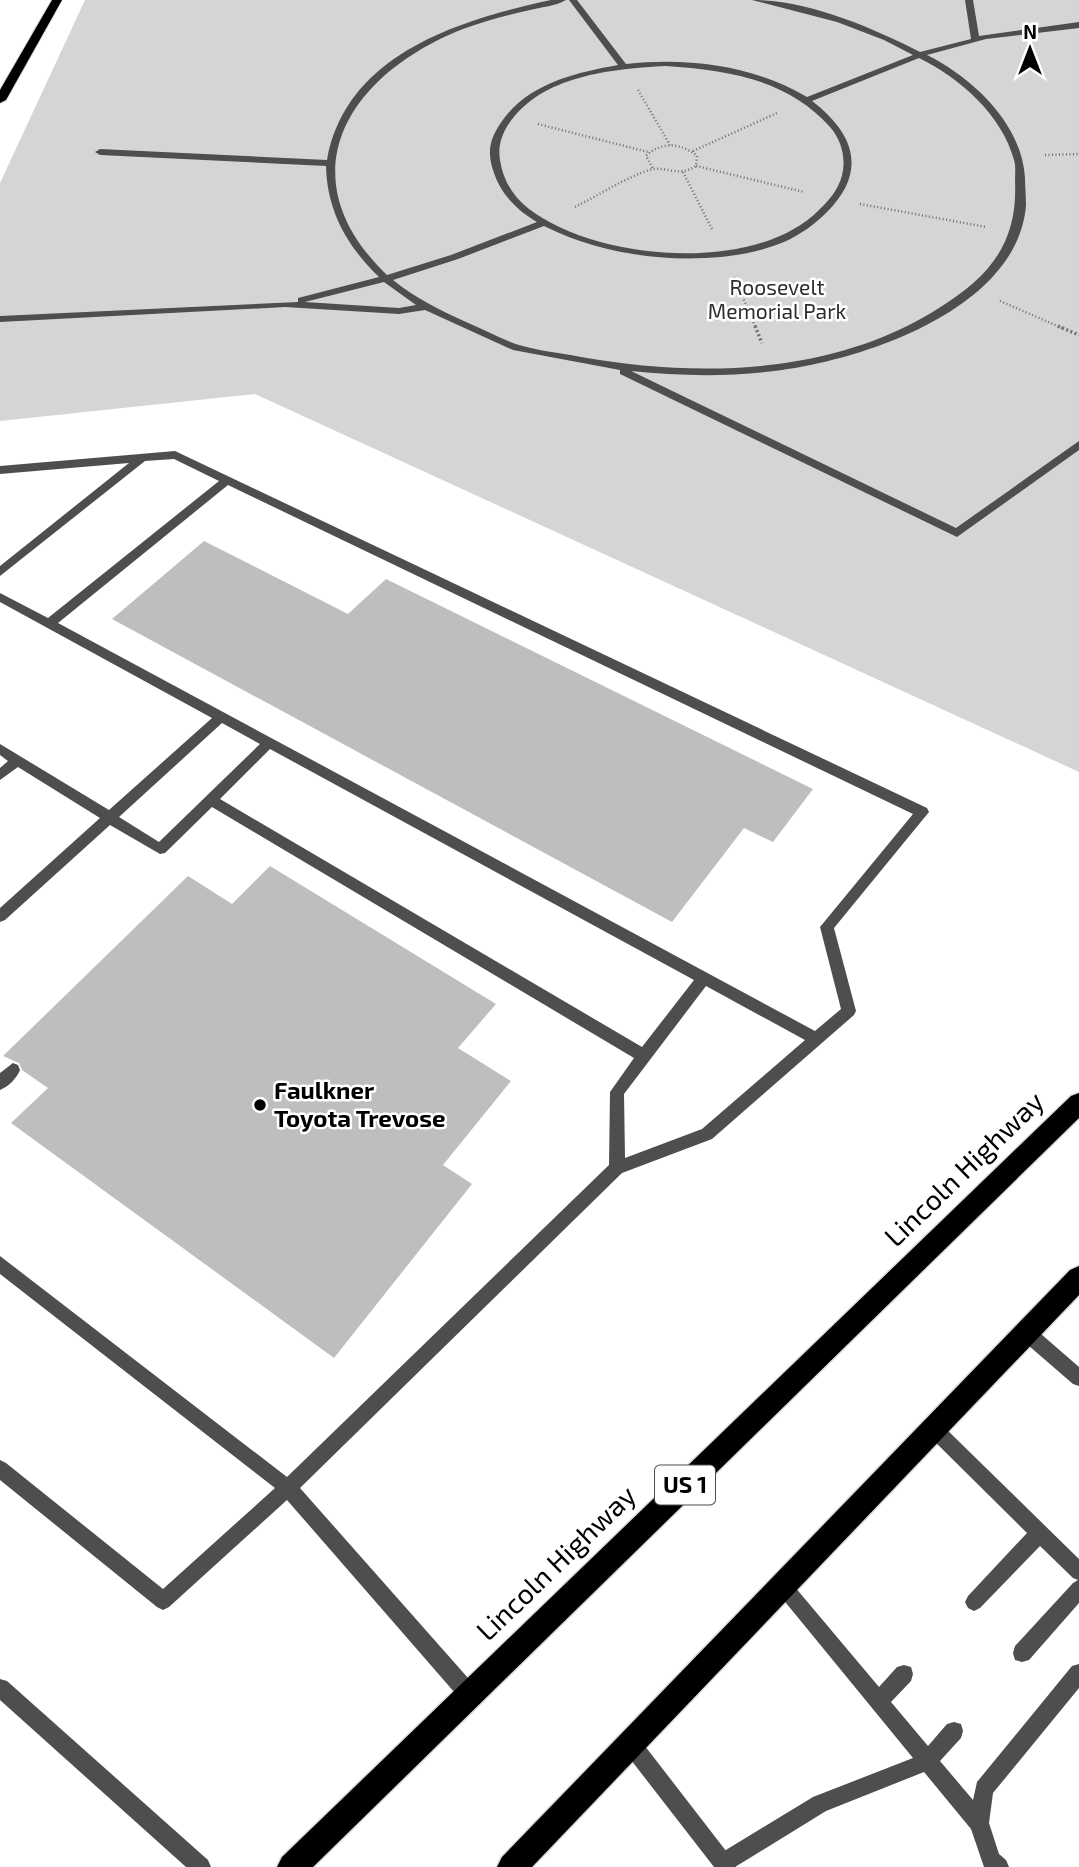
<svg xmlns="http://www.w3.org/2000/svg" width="1079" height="1867" font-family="'Exo 2',sans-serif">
	<rect width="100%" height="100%" fill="#fff"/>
	<polygon fill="#d5d5d5" points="85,0 1079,0 1079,772 255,394 0,421 0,183"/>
	<g fill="#bebebe">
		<polygon points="204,541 348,614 386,579 813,789 773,842 744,828 672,922 112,619"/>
		<polygon points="270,866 496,1004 458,1048 511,1081 443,1165 472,1184 334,1358 11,1123 48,1088 22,1070 19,1063 3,1056 188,876 232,904"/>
	</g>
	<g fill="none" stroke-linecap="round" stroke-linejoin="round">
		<g stroke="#dbdbdb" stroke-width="2">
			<polygon id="primary" points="52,0 62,0 6,100 0,103 0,90"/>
		</g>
		<g stroke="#dbdbdb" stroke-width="3">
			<g id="highway">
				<polygon points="1079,1093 1079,1118 313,1867 277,1867 282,1857 1071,1096"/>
				<polygon points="1079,1266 1079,1295 532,1867 497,1867 502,1857 1070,1270"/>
			</g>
		</g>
		<g stroke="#707070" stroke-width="2.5" stroke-dasharray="1 2.5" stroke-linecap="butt">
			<polyline points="638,90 670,145"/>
			<polyline points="538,124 648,152"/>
			<polyline points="693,151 777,113"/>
			<polyline points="1045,155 1079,154"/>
			<polyline points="696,166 804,192"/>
			<polyline points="683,172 713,231"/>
			<polyline points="860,204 986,227"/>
			<path d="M575 207C599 195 623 179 649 170 666 165 677 178 696 166L697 156C682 143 661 141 646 156L653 169"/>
			<polyline points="734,277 756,328"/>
			<polyline points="1000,301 1062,328"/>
		</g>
		<g stroke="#707070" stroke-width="3.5" stroke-dasharray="2 2.5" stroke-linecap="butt">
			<polyline points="755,326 762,343"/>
			<polyline points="1058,326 1079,335"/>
		</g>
		<g fill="#4e4e4e" fill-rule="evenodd">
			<path d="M551 0H566C556 6 542 7 530 10 508 15 485 21 463 29 348 74 284 176 387 275L451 255 537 222C516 210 500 193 493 170 487 152 490 139 500 124 526 84 574 73 618 65L569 0H577L626 64C687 57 753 65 807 97L913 55 884 40 837 22 752 0C808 0 871 27 920 52L971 39 965 0H973L979 36 1079 22V28L986 39 927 55C973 78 1022 124 1025 178 1025 187 1026 196 1026 205 1018 310 860 361 774 371 726 377 679 376 631 371L956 528 1079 441V450L957 537 620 374V370L513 350 425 310 399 314 285 307 0 322V316L298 302V298L379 277C347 246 327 211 326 166L100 155 95 152 100 149 327 160C346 54 459 20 551 0ZM919 58C960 78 1002 115 1014 160 1016 166 1015 174 1015 181 1018 243 990 276 939 308 834 375 700 378 581 357 561 353 539 351 519 345 501 339 483 329 466 322 440 310 415 298 393 280L458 259 544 226C592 250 651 261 705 258 731 257 760 252 784 242 800 235 815 224 827 212 868 171 854 133 812 101ZM666 66C726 70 788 79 830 127 844 143 848 167 838 186 833 196 826 203 818 211 754 274 597 261 529 209 513 197 503 180 500 160 498 147 501 136 508 125 541 75 612 69 666 66ZM384 282 416 305 399 308 305 302Z"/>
			<path d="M175 451 927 808 929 812 834 928 856 1011 854 1015 712 1139 622 1173 300 1488 476 1687 478 1694 476 1701 469 1703 462 1701 287 1500 169 1607 163 1610 157 1607 0 1480V1460L6 1463 163 1589 275 1488 0 1274V1256L287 1477 609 1165 610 1092 634 1058 212 807 165 853 160 854 110 825 5 920 0 922V908L100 818 18 767 0 780V768L8 761 0 755V744L109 810 212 718 0 602V593L48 618 219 481 174 459 145 461 0 576V566L129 463 0 474V466ZM228 485 913 814 820 927 841 1009 815 1031 58 623ZM222 723 260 744 159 842 119 817ZM270 749 694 980 642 1047 220 799ZM706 986 805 1040 702 1129 625 1158 624 1094Z"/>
			<path d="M13 1063 18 1065 20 1070C17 1078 8 1087 0 1090V1073Z"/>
			<polygon points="1027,1325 1033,1327 1079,1367 1079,1386 1073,1384 1021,1339 1019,1333 1021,1327"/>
			<polygon points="934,1420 940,1423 1079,1559 1079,1603 1029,1660 1022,1662 1015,1660 1013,1653 1015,1646 1073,1583 1078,1580 1073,1578 1040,1546 980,1608 974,1611 968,1608 965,1602 968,1596 1027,1533 928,1435 925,1429 928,1423"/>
			<polygon points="783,1577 789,1580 879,1687 897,1667 904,1665 911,1667 913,1674 911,1681 891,1702 928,1746 947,1724 954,1722 961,1724 963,1731 961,1738 940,1761 973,1800 977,1782 1072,1666 1079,1664 1079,1688 993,1793 989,1823 999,1854 1006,1860 1009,1867 984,1867 971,1829 924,1772 826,1811 735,1867 715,1867 713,1863 716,1856 813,1797 913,1758 777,1592 774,1586 777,1580"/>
			<polygon points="0,1679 7,1681 208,1860 211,1867 186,1867 0,1700"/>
		</g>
		<polygon fill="#4e4e4e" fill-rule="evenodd" points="631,1735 638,1737 733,1860 736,1867 714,1867 624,1751 622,1744 624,1737"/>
		<use href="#primary" fill="#000" fill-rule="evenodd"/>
		<use href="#highway" fill="#000" fill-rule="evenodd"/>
	</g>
	<circle fill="#000" stroke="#fff" stroke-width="2.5" cx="260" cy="1105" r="7"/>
	<g text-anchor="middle" stroke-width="5" stroke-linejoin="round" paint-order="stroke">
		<g font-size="21" fill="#2c2c2c" stroke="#fff">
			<text x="777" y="295">Roosevelt<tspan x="777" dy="24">Memorial Park</tspan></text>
		</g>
		<rect fill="#fff" stroke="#4c4c4c" stroke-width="2" x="655" y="1465.5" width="60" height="39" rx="5"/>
		<g font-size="23" font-weight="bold" fill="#000">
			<text x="685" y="1493">US 1</text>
		</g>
		<g font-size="24" font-weight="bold" fill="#000" stroke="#fff" text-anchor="start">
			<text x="274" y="1099">Faulkner<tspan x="274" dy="28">Toyota Trevose</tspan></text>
		</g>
		<g font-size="28" fill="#000" stroke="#fff">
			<text transform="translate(964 1169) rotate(-44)" y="10">Lincoln Highway</text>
			<text transform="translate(556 1563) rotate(-44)" y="10">Lincoln Highway</text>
		</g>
	</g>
	<g transform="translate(1030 49)" stroke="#ffffff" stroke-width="5" paint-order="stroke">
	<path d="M0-5L12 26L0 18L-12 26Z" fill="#000000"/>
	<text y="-10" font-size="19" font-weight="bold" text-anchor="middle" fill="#000000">N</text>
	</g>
</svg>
